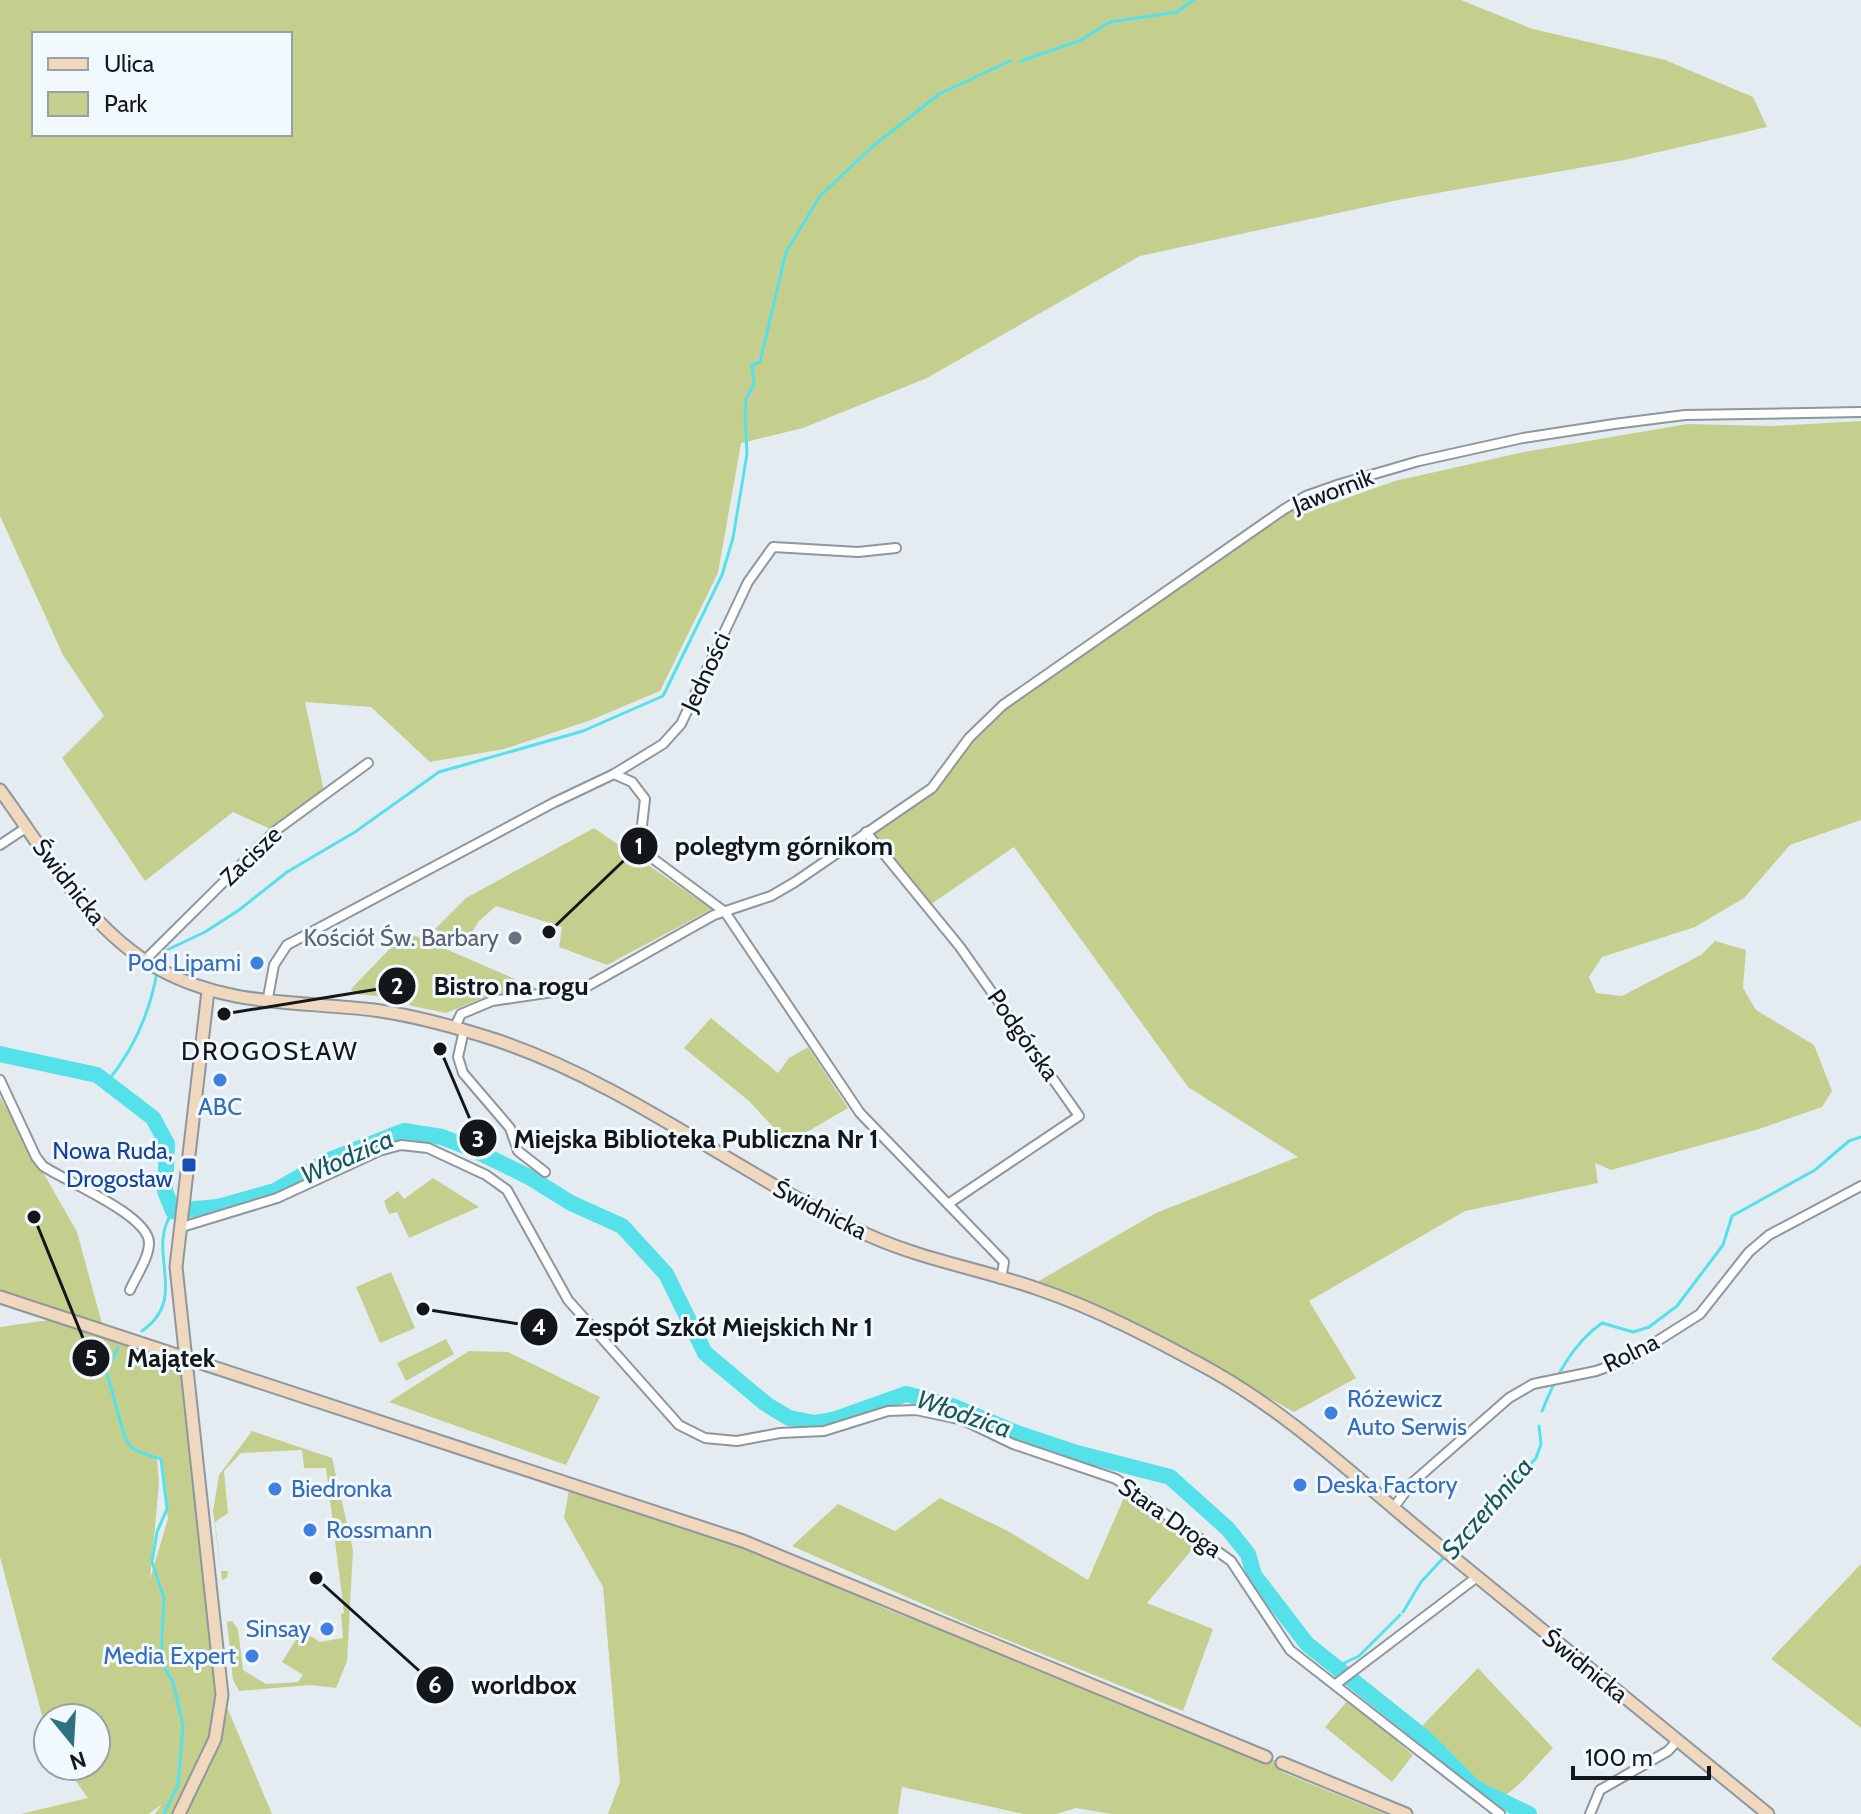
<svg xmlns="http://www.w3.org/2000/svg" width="1861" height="1814" font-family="Cabin,sans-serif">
	<rect width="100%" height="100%" fill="#e4ecf2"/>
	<g fill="#c4cf8e" fill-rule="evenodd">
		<path d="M0 0H1461L1533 29 1665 60 1753 97 1767 127 1624 160 1398 200 1140 256 927 378 803 428 741 443 718 573 660 691 591 720 504 749 430 762 371 707 305 702 325 796 275 831 233 812 145 881 62 758 104 716 63 655 0 516ZM34 34H290V134H34Z"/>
		<polygon points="1861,421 1861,820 1790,845 1744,898 1695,927 1602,957 1589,977 1596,993 1622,996 1701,955 1715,941 1746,950 1743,988 1756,1010 1814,1045 1832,1091 1822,1107 1759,1129 1611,1170 1595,1163 1598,1183 1465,1211 1309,1301 1356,1378 1294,1412 1170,1342 1037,1282 1156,1213 1298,1157 1188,1087 1014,847 927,907 866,832 932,788 982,724 1283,510 1310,511 1395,481 1524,452 1687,424 1772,426"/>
		<polygon points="594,828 712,909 607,965 559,947 562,927 496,906 478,922 464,947 435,929 466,898"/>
		<polygon points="406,932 536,988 490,995 446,1013 412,1006 396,998 355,994 351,989"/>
		<polygon points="711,1018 778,1073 789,1058 808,1047 848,1108 788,1143 749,1101 684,1048"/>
		<path d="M0 1097 77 1232 104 1331 185 1357 222 1695 272 1814H155L162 1804 149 1814H21L88 1798 65 1766H96V1718H48V1738L0 1557V1327L63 1318 0 1297ZM157 1458 161 1459 168 1519 150 1579 159 1484Z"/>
		<polygon points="433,1178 479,1207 409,1238 397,1212 389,1214 384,1201 398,1191 404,1199"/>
		<polygon points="391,1272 415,1328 380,1343 356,1287"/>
		<polygon points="446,1339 454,1354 406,1381 397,1363"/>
		<polygon points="469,1351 508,1352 600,1397 566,1465 389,1402"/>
		<polygon points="252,1431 332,1458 353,1550 347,1661 336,1688 310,1685 239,1691 233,1680 227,1622 232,1621 238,1629 243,1670 266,1684 298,1682 303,1675 282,1662 299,1635 298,1628 320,1642 343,1638 341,1614 344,1613 326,1468 304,1468 302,1450 241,1453 224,1471 228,1513 215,1522 221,1571 228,1571 227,1578 222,1580 213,1511 219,1475"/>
		<polygon points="570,1484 743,1541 886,1609 1282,1763 1282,1772 1385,1814 1111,1814 1076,1808 1056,1814 1024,1814 902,1787 898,1814 608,1814 620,1782 603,1587 564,1518"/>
		<polygon points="1129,1486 1201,1539 1147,1603 1213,1629 1183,1711 970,1625 792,1546 838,1504 895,1531 940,1498 1008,1531 1088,1580"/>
		<polygon points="1861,1564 1861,1728 1771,1659"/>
		<path d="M1478 1668 1553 1748C1541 1760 1517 1790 1503 1796 1483 1806 1439 1752 1425 1738L1421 1727Z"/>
		<polygon points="1348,1700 1413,1755 1392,1782 1325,1727"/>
	</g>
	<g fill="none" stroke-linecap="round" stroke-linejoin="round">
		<g stroke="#55e1ea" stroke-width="3">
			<polyline points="1021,61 1081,40 1110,22 1177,12 1193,0"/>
			<polyline points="159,965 167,950 205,932 239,910 287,872 355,832 439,772 583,731 663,696 722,575 733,538 747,454 745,417 746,399 754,384 752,365 760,362 786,252 820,196 872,147 939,94 1010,61"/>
			<path d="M108 1081C133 1050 150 1012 157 972"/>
			<path d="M142 1331C191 1296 144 1253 173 1211"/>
			<path d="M118 1348 106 1372C113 1389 122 1438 130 1446 136 1453 152 1456 161 1459L167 1509 157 1532 152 1562 164 1598 161 1661 173 1682 183 1726 178 1785 164 1814"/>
			<path d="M1542 1411C1556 1377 1571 1345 1602 1323L1633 1332 1649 1327 1677 1306 1723 1245 1732 1216 1815 1170 1849 1141 1861 1137"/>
			<polyline points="1403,1612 1421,1582 1536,1458 1541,1444 1539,1426"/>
			<polyline points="1338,1666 1359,1656 1400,1615"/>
		</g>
		<polyline stroke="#55e1ea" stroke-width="16" points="0,1054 97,1075 153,1118 167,1144 165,1191 173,1211 218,1207 275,1191 327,1161 404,1131 442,1137 470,1148 529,1177 571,1203 622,1226 666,1274 705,1353 766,1404 789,1418 815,1423 833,1420 906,1394 952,1406 1017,1433 1077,1453 1170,1477 1228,1529 1248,1554 1254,1575 1307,1644 1425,1738 1475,1788 1529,1814"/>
		<g stroke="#8f979d" stroke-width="12">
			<g id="street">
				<polyline points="614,774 632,782 645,799 640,843 648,855 725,912 860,1113 1004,1262 1001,1279"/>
				<polyline points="866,832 960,947 1079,1116 948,1204"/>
				<polyline points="0,845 27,827"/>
				<polyline points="145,960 275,831 368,763"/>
				<polyline points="267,1003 274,965 287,945 553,803 614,774 663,744 681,724 748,582 773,547 858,552 896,548"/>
				<polyline points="455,1027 461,1014 492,1001 586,987 714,915 771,896 795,882 932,788 969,738 1003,705 1283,510 1306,496 1340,484 1419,461 1523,438 1614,424 1685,415 1861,412"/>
				<polyline points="464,1030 458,1057 463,1073 510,1128 518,1151 545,1172"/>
				<path d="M0 1080 36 1157 43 1166C65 1181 149 1215 149 1243 149 1258 136 1276 130 1290"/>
				<polyline points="182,1227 277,1198 379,1151 401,1145 428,1148 486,1175 507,1190 568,1300 679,1425 705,1438 737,1441 780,1433 824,1431 888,1411 916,1410 963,1420 1013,1444 1116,1479 1231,1561 1290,1650 1500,1814"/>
				<polyline points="1394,1507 1412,1483 1509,1398 1533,1384 1596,1371 1629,1359 1700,1314 1749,1252 1769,1235 1861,1186"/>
				<polyline points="1336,1684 1477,1577"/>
				<polyline points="1590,1814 1600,1790 1668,1751 1677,1741"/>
			</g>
		</g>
		<g stroke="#8f979d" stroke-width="15">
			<g id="secondary">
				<path d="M0 790C46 853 89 931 159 969 228 1007 299 1001 374 1010 416 1016 456 1027 496 1040 630 1085 741 1176 868 1235 923 1260 981 1269 1038 1289 1097 1309 1154 1339 1209 1369 1290 1414 1355 1477 1426 1535 1540 1628 1654 1721 1768 1814"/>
				<polyline points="0,1297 743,1541 1266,1757"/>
				<polyline points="1282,1763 1406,1814"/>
				<polyline points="179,1814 215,1739 222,1695 176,1267 208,991"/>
			</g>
		</g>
		<use href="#street" stroke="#fff" stroke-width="8"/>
		<use href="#secondary" stroke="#efd8bd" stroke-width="11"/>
	</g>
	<circle fill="#6b7280" stroke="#f2f9fe" stroke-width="3" cx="515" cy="938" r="8"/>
	<g fill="#3f7fe0" stroke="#f2f9fe" stroke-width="3">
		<circle cx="257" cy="963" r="8"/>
		<circle cx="220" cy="1080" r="8"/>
		<circle cx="1331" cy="1413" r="8"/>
		<circle cx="1300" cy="1485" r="8"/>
		<circle cx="275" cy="1489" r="8"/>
		<circle cx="310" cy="1530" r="8"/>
		<circle cx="327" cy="1629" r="8"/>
		<circle cx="252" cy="1656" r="8"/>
	</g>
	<rect fill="#1a4fb4" stroke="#f2f9fe" stroke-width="3" x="181" y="1157" width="16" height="16" rx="4"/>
	<g text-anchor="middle" stroke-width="6" stroke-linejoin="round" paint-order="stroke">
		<g font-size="24" fill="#141719" stroke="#f2f9fe">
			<text transform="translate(1333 491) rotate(-21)" y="8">Jawornik</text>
			<text transform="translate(706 672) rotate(-65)" y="8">Jedności</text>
			<text transform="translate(251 856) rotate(-44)" y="8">Zacisze</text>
			<text transform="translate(69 882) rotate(52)" y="8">Świdnicka</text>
			<text transform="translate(1023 1035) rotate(55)" y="8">Podgórska</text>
			<text transform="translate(820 1210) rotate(27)" y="8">Świdnicka</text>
			<text transform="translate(1631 1353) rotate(-26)" y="8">Rolna</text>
			<text transform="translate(1170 1518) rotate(35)" y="8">Stara Droga</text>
			<text transform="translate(1585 1666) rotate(39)" y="8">Świdnicka</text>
		</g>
		<g font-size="24" fill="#5b616d" stroke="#f2f9fe" text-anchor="end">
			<text x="499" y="946">Kościół Św. Barbary</text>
		</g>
		<g font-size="24" fill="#366cbe" stroke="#f2f9fe" text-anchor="start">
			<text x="241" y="971" text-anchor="end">Pod Lipami</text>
			<text x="220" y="1115" text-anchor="middle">ABC</text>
			<text x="1347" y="1407">Różewicz<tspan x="1347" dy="28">Auto Serwis</tspan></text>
			<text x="1316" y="1493">Deska Factory</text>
			<text x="291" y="1497">Biedronka</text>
			<text x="326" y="1538">Rossmann</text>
			<text x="311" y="1637" text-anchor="end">Sinsay</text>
			<text x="236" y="1664" text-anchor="end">Media Expert</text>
		</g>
		<g font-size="24" fill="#164399" stroke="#f2f9fe" text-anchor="end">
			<text x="173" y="1159">Nowa Ruda,<tspan x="173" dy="28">Drogosław</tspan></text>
		</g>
		<g font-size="26" letter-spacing="2" fill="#141719" stroke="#f2f9fe">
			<text x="270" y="1060">DROGOSŁAW</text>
		</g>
		<g font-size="26" font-style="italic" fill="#1a5559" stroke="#f2f9fe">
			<text transform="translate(347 1157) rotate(-24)" y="9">Włodzica</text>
			<text transform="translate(964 1414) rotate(19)" y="9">Włodzica</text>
			<text transform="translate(1487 1508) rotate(-49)" y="9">Szczerbnica</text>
		</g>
	</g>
	<path fill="none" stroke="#141719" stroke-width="3" d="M549 932L639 846M224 1014L397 986M440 1049L478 1138M423 1309L539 1327M34 1217L91 1358M316 1578L435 1685"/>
	<g fill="#141719" stroke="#f2f9fe" stroke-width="3">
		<circle cx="549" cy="932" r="8"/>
		<circle cx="224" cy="1014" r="8"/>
		<circle cx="440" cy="1049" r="8"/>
		<circle cx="423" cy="1309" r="8"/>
		<circle cx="34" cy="1217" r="8"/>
		<circle cx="316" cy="1578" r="8"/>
		<circle cx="639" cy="846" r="20"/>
		<circle cx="397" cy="986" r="20"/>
		<circle cx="478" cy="1138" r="20"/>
		<circle cx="539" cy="1327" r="20"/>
		<circle cx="91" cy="1358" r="20"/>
		<circle cx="435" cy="1685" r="20"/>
	</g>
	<g font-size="24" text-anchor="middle" font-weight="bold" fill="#fff">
		<text x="639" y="854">1</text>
		<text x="397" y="994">2</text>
		<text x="478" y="1147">3</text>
		<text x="539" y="1335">4</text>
		<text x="91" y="1366">5</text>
		<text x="435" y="1693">6</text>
	</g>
	<g font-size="26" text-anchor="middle" font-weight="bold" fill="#141719" stroke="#f2f9fe" stroke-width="6" stroke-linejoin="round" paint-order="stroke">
		<text x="784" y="855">poległym górnikom</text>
		<text x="511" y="995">Bistro na rogu</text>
		<text x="696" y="1148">Miejska Biblioteka Publiczna Nr 1</text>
		<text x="724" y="1336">Zespół Szkół Miejskich Nr 1</text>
		<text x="171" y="1367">Majątek</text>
		<text x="524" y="1694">worldbox</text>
	</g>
	<rect x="32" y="32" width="260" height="104" fill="#f2f9fe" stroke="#999fa2" stroke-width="2"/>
	<rect x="48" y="58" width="40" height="12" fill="#efd8bd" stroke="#999fa2" stroke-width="2"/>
	<text x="104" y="72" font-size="24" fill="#141719">Ulica</text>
	<rect x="48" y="92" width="40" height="24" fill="#c4cf8e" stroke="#999fa2" stroke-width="2"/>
	<text x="104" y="112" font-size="24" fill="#141719">Park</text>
	<g transform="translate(72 1742) rotate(162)"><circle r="38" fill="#f2f9fe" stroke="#999fa2" stroke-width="2"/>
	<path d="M0-6L14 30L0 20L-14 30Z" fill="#2c7180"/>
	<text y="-12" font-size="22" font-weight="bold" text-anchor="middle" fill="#141719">N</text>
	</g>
	<path d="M1573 1766v12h136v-12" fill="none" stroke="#141719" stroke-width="4"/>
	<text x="1585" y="1766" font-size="24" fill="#141719" stroke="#f2f9fe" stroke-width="6" paint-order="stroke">100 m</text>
</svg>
